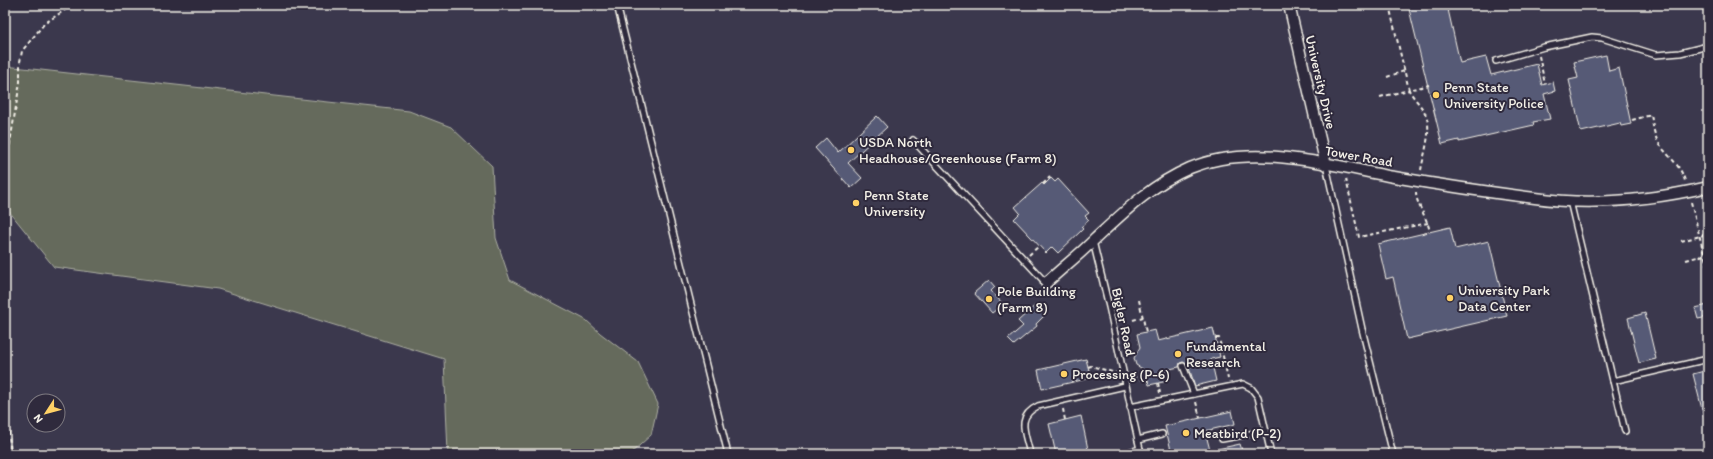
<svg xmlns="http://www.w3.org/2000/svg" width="1713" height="459" font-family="Itim,sans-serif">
	<rect width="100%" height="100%" fill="#2f2a3d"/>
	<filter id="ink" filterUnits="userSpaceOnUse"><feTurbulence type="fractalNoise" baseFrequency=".025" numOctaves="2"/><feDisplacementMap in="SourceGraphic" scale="8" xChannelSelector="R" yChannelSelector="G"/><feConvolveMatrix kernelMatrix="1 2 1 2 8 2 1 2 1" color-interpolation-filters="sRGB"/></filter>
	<g filter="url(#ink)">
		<path fill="#3b384e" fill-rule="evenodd" d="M5 5H1708V454H5ZM34 401H58V425H34Z"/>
		<polygon fill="#656a5c" stroke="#acaea2" points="5,66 409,111 451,127 492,166 496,238 510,280 586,320 600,333 638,362 658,404 651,435 630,454 448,453 444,359 218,289 54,267 8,210 5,211"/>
		<g fill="#565a76" stroke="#f4f1e8">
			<polygon points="1408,5 1447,5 1460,63 1486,57 1491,75 1537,64 1542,85 1553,82 1555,91 1544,94 1550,119 1533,122 1534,125 1459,142 1459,140 1442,144"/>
			<polygon points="1606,55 1609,71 1619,68 1631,124 1621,126 1620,123 1581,132 1569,80 1578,78 1574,62"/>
			<polygon points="877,116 887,127 848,163 862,178 851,188 815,148 826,138 838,153"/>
			<polygon points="1051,178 1055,182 1058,179 1089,213 1085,216 1089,220 1081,227 1083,229 1058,253 1052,247 1046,253 1014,219 1020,213 1015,207 1042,183 1044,185"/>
			<polygon points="1450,227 1455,249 1489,241 1507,316 1407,339 1393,277 1386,279 1378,244"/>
			<polygon points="989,280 995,287 991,291 1003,304 992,313 974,293"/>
			<polygon points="1038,303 1047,313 1036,324 1037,326 1014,345 1008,339 1023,326 1018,321"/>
			<polygon points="1708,305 1708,317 1698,319 1695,308"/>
			<polygon points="1645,313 1656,359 1639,363 1628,318"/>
			<polygon points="1213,328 1220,357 1211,359 1216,381 1195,386 1188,365 1183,362 1180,363 1179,367 1165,370 1168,381 1149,385 1146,371 1136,365 1134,358 1140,347 1137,334 1155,330 1158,341"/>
			<polygon points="1086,359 1091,378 1042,389 1038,370"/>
			<polygon points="1708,370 1708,420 1705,421 1693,374"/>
			<polygon points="1232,411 1235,424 1205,431 1211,454 1172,454 1165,426"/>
			<polygon points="1081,416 1089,454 1056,454 1049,424"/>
			<polygon points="1240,444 1243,454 1213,454 1213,450"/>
		</g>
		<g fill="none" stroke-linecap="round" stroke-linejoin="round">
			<g stroke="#f4f1e8" stroke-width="8">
				<g id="lane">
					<polyline points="617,5 728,454"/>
					<polyline points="1496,61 1544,47 1592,37 1602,38 1656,55 1680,53 1708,46"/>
					<polyline points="913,140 1046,283"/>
					<polyline points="1326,165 1362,329 1393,454"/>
					<polyline points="1570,201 1625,431"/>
					<polyline points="1093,241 1109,307 1141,454"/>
					<polyline points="1183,366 1194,394"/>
					<polyline points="1613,381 1708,359"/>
					<polyline points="1130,407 1243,384 1251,388 1258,397 1271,454"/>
					<polyline points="1222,439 1266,431"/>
					<polyline points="1138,440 1162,434"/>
					<path d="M1030 454C1026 434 1015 417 1038 406L1125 386"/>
					<polyline points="1121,454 1140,449"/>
				</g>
			</g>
			<g stroke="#f4f1e8" stroke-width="13">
				<g id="street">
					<polyline points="1289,5 1326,165"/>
					<path d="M1046 283C1062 268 1079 255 1094 240 1125 211 1151 185 1190 168 1252 142 1330 165 1394 177 1440 185 1487 192 1535 198 1592 206 1652 200 1708 187"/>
				</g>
			</g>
			<g stroke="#f4f1e8" stroke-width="2" stroke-dasharray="4 3" stroke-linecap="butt">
				<polyline points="1389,5 1409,90 1429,85"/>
				<polyline points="1539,56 1545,84"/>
				<polyline points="1387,77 1404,71"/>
				<path d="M1380 97 1409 90C1413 98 1421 105 1425 113 1433 129 1424 153 1421 170"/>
				<path d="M1632 120 1651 115C1653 125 1654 137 1660 145 1670 159 1680 164 1685 181"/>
				<polyline points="5,173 20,82 20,62 22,51 44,24 72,5"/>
				<polyline points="1346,179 1359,237 1428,223"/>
				<polyline points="1043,184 1050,177"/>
				<path d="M1416 192C1416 205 1427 216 1430 232"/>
				<polyline points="1691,202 1708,270"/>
				<polyline points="1681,241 1708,234"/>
				<polyline points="1029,255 1039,246"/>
				<polyline points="1686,260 1708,254"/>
				<polyline points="1139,300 1146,332"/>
				<polyline points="1133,320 1143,317"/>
				<polyline points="1216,338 1219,338 1228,379"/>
				<polyline points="1088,367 1091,366 1116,373"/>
				<polyline points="1133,377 1148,381"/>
				<polyline points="1158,383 1160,393"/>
				<polyline points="5,396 11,454"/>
				<polyline points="1196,402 1200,418"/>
				<polyline points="1063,409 1065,420"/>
			</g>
			<use href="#lane" stroke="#2f2a3d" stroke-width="5"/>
			<use href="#street" stroke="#2f2a3d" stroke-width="10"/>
		</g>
	</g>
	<g fill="#ffd166" stroke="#2f2a3d" stroke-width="1.5">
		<circle cx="1436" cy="95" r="4"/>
		<circle cx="851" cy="150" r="4"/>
		<circle cx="856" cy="203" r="4"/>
		<circle cx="1450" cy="298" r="4"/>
		<circle cx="989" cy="299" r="4"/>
		<circle cx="1178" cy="354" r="4"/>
		<circle cx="1064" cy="374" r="4"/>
		<circle cx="1186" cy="433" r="4"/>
	</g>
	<g text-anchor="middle" stroke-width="4" stroke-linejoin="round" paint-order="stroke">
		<g font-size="14" fill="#f4f1e8" stroke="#2f2a3d">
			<text transform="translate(1321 82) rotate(77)" y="5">University Drive</text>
			<text transform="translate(1359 156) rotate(10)" y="5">Tower Road</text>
			<text transform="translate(1124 322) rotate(78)" y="5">Bigler Road</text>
		</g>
		<g font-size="14" fill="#f4f1e8" stroke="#2f2a3d" text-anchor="start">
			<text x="1444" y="92">Penn State<tspan x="1444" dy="16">University Police</tspan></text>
			<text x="859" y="147">USDA North<tspan x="859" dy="16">Headhouse/Greenhouse (Farm 8)</tspan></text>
			<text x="864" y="200">Penn State<tspan x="864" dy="16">University</tspan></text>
			<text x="1458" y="295">University Park<tspan x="1458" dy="16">Data Center</tspan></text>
			<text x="997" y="296">Pole Building<tspan x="997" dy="16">(Farm 8)</tspan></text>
			<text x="1186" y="351">Fundamental<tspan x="1186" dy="16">Research</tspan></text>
			<text x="1072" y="379">Processing (P-6)</text>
			<text x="1194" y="438">Meatbird (P-2)</text>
		</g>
	</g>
	<rect width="1713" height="459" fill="none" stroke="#2f2a3d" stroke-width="20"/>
	<rect x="10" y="10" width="1693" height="439" fill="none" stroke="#f4f1e8" stroke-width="1.5" filter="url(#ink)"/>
	<g transform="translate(46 413) rotate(234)"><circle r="19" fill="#2f2a3d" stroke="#7e7a81"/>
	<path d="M0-3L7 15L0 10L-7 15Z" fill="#ffd166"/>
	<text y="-6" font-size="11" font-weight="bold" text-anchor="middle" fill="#f4f1e8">N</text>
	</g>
</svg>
